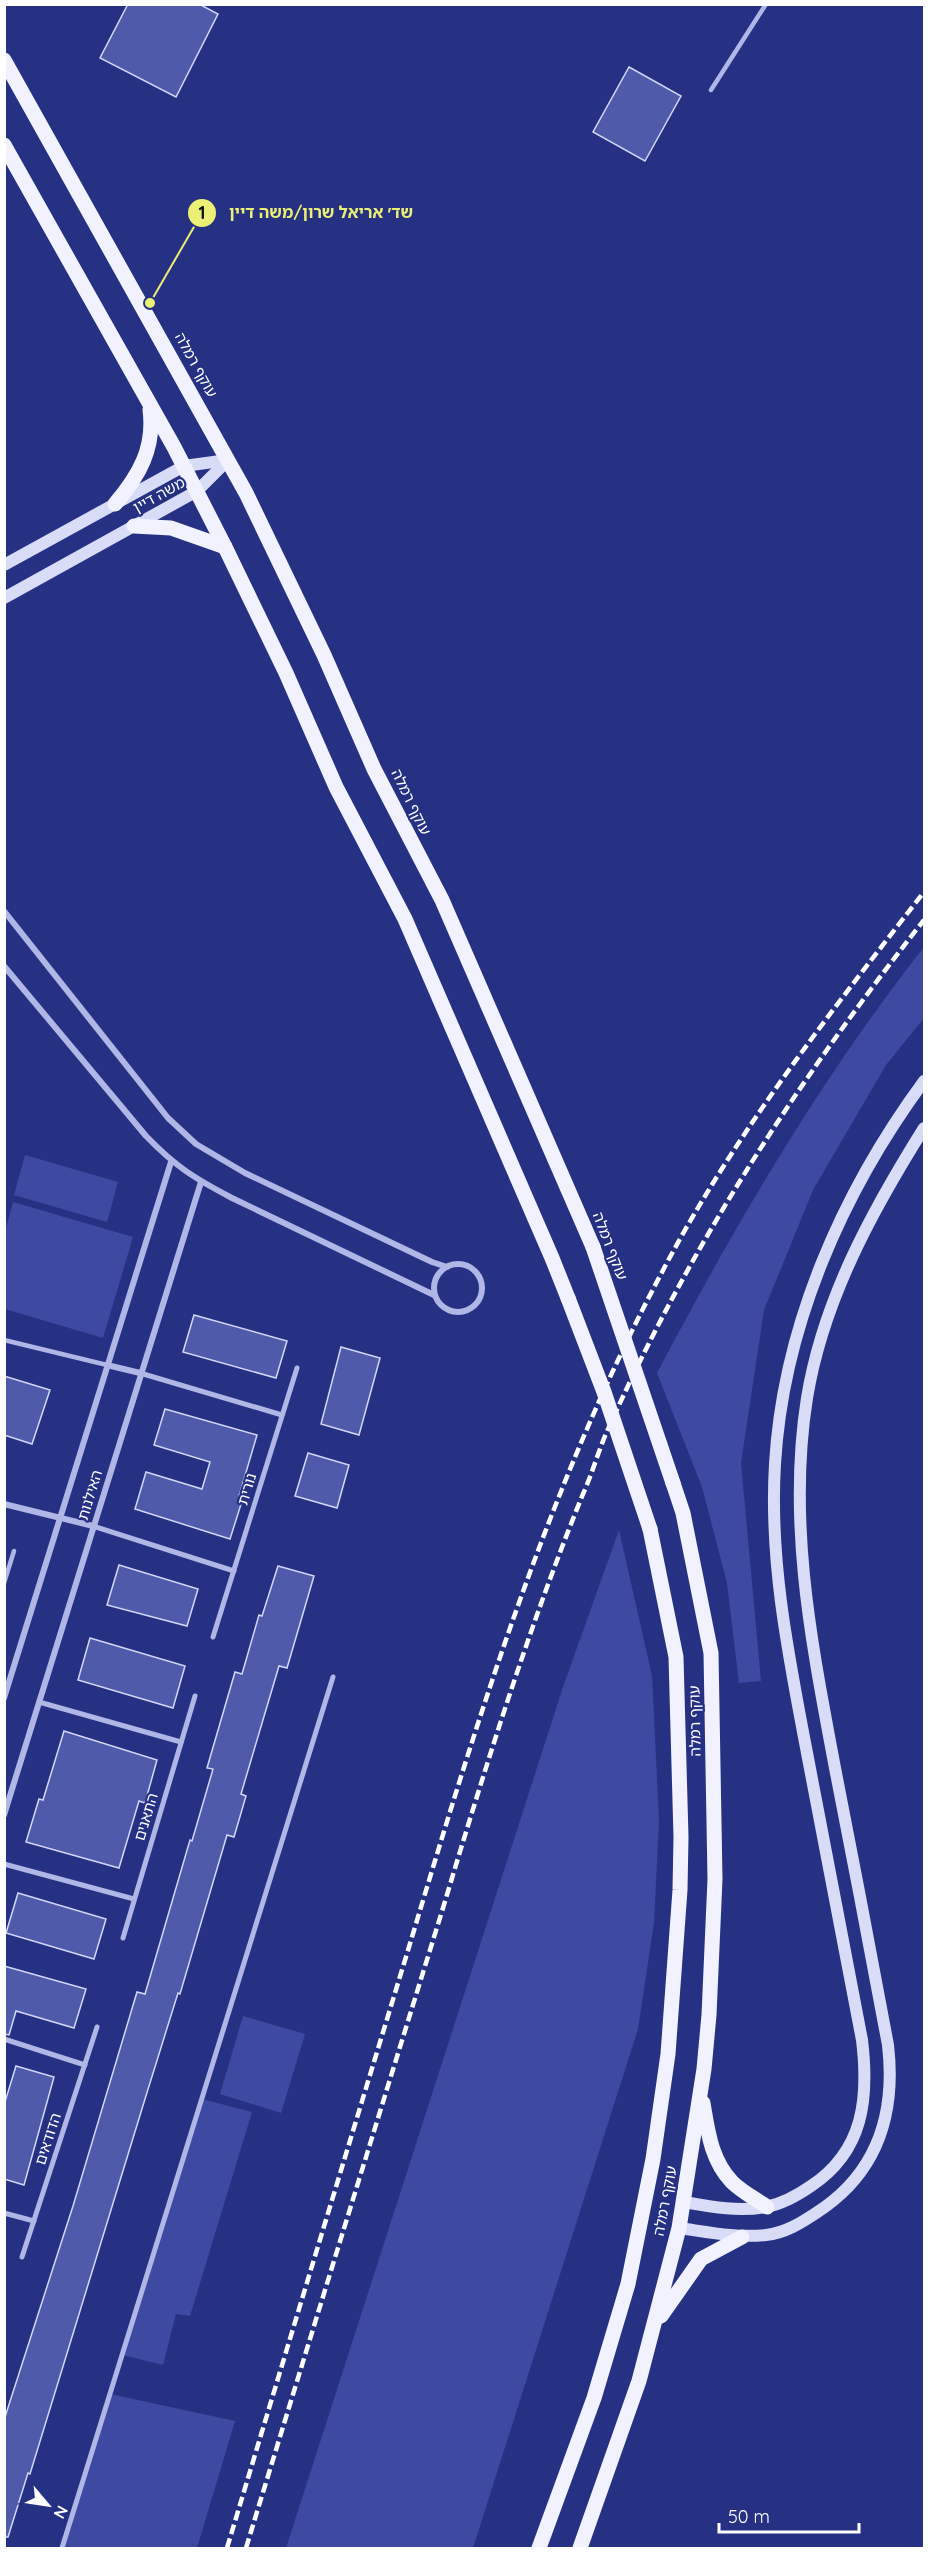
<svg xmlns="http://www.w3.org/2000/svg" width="929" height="2553" font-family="Quicksand,'Noto Sans Hebrew',sans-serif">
	<rect width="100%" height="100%" fill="#273183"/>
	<g fill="#3e4aa1">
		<path d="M924 947V1018L886 1065 813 1190 764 1310 741 1463 761 1681 739 1683 727 1583 702 1487 657 1373C735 1225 821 1078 924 947Z"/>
		<polygon points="25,1155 118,1182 107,1222 14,1195"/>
		<polygon points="13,1202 133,1237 103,1338 5,1309 5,1232"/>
		<polygon points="619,1530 652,1676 659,1821 654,1923 638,2029 473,2548 286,2548 563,1687"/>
		<polygon points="243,2016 305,2034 281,2113 220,2094"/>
		<polygon points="202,2099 252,2112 190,2316 176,2314 163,2365 123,2355"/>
		<polygon points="110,2394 235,2421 197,2548 59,2548"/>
	</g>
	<g fill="#4f5aab" stroke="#d3d7f5" stroke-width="1.5">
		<polygon points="128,4 199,4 218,14 176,97 100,58"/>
		<polygon points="629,67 681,96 645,161 593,132"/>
		<polygon points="194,1315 287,1341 276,1378 183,1352"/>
		<polygon points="341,1347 380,1358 359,1435 321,1424"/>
		<polygon points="4,1376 50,1390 32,1444 4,1435"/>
		<polygon points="165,1409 257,1435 239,1496 243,1498 230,1539 135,1509 146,1472 202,1489 210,1462 154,1445"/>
		<polygon points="308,1453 349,1465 337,1508 295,1496"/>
		<polygon points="119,1565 198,1589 187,1626 107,1605"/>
		<polygon points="278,1566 314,1576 287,1668 279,1666 241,1794 246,1796 234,1837 227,1835 180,1994 178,1993 145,2099 30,2474 28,2473 8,2537 4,2537 4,2420 73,2206 137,1992 145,1994 190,1840 192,1841 213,1769 207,1768 235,1672 242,1674 259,1615 262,1616"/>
		<polygon points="90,1638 185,1666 173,1708 78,1680"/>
		<polygon points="64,1731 157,1760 145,1803 139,1801 119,1868 26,1842 39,1799 43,1800"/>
		<polygon points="18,1893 106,1919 94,1959 6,1933"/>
		<polygon points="4,1966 86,1989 74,2028 16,2011 9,2035 4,2034"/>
		<polygon points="16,2066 54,2077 24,2185 4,2179 4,2105"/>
	</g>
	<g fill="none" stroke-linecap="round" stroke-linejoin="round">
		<g stroke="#b0b7e7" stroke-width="4.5">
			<polyline points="711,90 766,4"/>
			<polyline points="4,1340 107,1365"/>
			<polyline points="4,1583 14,1551"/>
		</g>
		<g stroke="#b0b7e7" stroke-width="5">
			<polyline points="140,1373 282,1415"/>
			<polyline points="93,1526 234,1571"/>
			<polyline points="213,1637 297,1368"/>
			<polyline points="39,1702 181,1742"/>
			<polyline points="4,1864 134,1899"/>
			<polyline points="123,1938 195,1696"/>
			<polyline points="4,2039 85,2065"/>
			<polyline points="4,2213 34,2221"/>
			<polyline points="22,2257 97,2027"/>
			<polyline points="62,2548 333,1677"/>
		</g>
		<g stroke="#b0b7e7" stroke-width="6">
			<polyline points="4,911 168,1118 196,1144 245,1173 432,1262 447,1267"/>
			<path d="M4 966 146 1136C176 1167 194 1178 232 1198L434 1295"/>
			<circle cx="458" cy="1288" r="24"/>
			<polyline points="107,1365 140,1373"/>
			<polyline points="4,1504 93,1526"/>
			<polyline points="4,1698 171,1162"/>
			<polyline points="4,1815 201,1182"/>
		</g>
		<g stroke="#d9dcf6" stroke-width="12">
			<polyline points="4,565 184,466 228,460"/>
			<polyline points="4,598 197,491 228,460"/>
			<path d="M684 2202C712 2207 739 2212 766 2207 782 2204 798 2195 811 2186 864 2151 869 2098 862 2040 844 1944 825 1849 807 1753 789 1658 769 1562 775 1464 783 1326 843 1191 924 1081"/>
			<path d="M679 2228C708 2232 737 2238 766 2235 785 2233 801 2223 816 2213 877 2174 896 2114 888 2045 871 1953 853 1860 835 1768 812 1645 787 1523 807 1398 823 1300 872 1211 924 1128"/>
		</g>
		<g stroke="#f1f2fd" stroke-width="15">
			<polyline points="4,60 246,493 324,655 374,769 442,900 593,1247"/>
			<polyline points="4,145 174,447 225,547 286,673 336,787 405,919 552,1258 568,1298"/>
			<path d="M115 504C139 476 155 448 150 410"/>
			<polyline points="134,526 171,528 225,547"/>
			<path d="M703 2103C708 2132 711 2160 732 2182 742 2192 756 2199 767 2207"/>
			<polyline points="661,2316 701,2259 742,2237"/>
			<polyline points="539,2548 594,2398 628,2284 653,2159 668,2054 680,1890 681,1837 676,1657 650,1529"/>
			<polyline points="580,2548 639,2381 679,2228 704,2069 709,2015 715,1879 711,1653 683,1513 673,1483"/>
		</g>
		<g stroke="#fff" stroke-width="4.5" stroke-dasharray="10 4.5" stroke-linecap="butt">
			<path d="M227 2548C287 2348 348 2147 409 1947 478 1717 548 1487 661 1274 733 1136 829 1014 924 892"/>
			<path d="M246 2548C311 2335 377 2121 443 1908 485 1768 528 1629 583 1494 593 1472 599 1448 609 1427 692 1242 799 1079 924 920"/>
		</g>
		<g stroke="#f1f2fd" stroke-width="15">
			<polyline points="593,1247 673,1483"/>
			<polyline points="568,1298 604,1392 650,1529"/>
		</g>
	</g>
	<g text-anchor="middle" stroke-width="4.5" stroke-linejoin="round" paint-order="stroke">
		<g font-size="15" fill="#fff" stroke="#273183">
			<text transform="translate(196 365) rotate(61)" y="5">עוקף רמלה</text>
			<text transform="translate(159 495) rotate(-29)" y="5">משה דיין</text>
			<text transform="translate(411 802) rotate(64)" y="5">עוקף רמלה</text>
			<text transform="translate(610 1246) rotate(69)" y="5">עוקף רמלה</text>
			<text transform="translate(247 1489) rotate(-73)" y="5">נורית</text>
			<text transform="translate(90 1495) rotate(-73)" y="5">האילנות</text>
			<text transform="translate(695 1721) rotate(-91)" y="5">עוקף רמלה</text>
			<text transform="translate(146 1817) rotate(-73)" y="5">התאנים</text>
			<text transform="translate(48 2139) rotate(-72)" y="5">הדודאים</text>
			<text transform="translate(665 2201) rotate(-79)" y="5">עוקף רמלה</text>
		</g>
	</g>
	<path fill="none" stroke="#ebef75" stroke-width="2" d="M150 303L202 213"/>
	<g fill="#ebef75" stroke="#273183" stroke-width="2">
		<circle cx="150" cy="303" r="6"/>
		<circle cx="202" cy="213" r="15"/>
	</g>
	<g font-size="18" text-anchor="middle" font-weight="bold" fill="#111">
		<text x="202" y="219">1</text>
	</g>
	<g font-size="16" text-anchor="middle" font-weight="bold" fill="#ebef75" stroke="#273183" stroke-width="4.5" stroke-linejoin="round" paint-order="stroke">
		<text x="321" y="218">שד׳ אריאל שרון/משה דיין</text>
	</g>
	<rect width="929" height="2553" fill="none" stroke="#ffffff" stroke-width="12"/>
	<g transform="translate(48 2505) rotate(119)" stroke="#273183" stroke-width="4.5" paint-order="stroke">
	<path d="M0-4.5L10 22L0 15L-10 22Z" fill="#ffffff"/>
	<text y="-9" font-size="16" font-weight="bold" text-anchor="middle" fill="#ffffff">N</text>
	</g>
	<path d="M719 2523v9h140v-9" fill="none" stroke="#ffffff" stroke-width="3"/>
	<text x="728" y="2523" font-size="18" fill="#ffffff" stroke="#273183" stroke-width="4.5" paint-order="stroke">50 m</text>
</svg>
